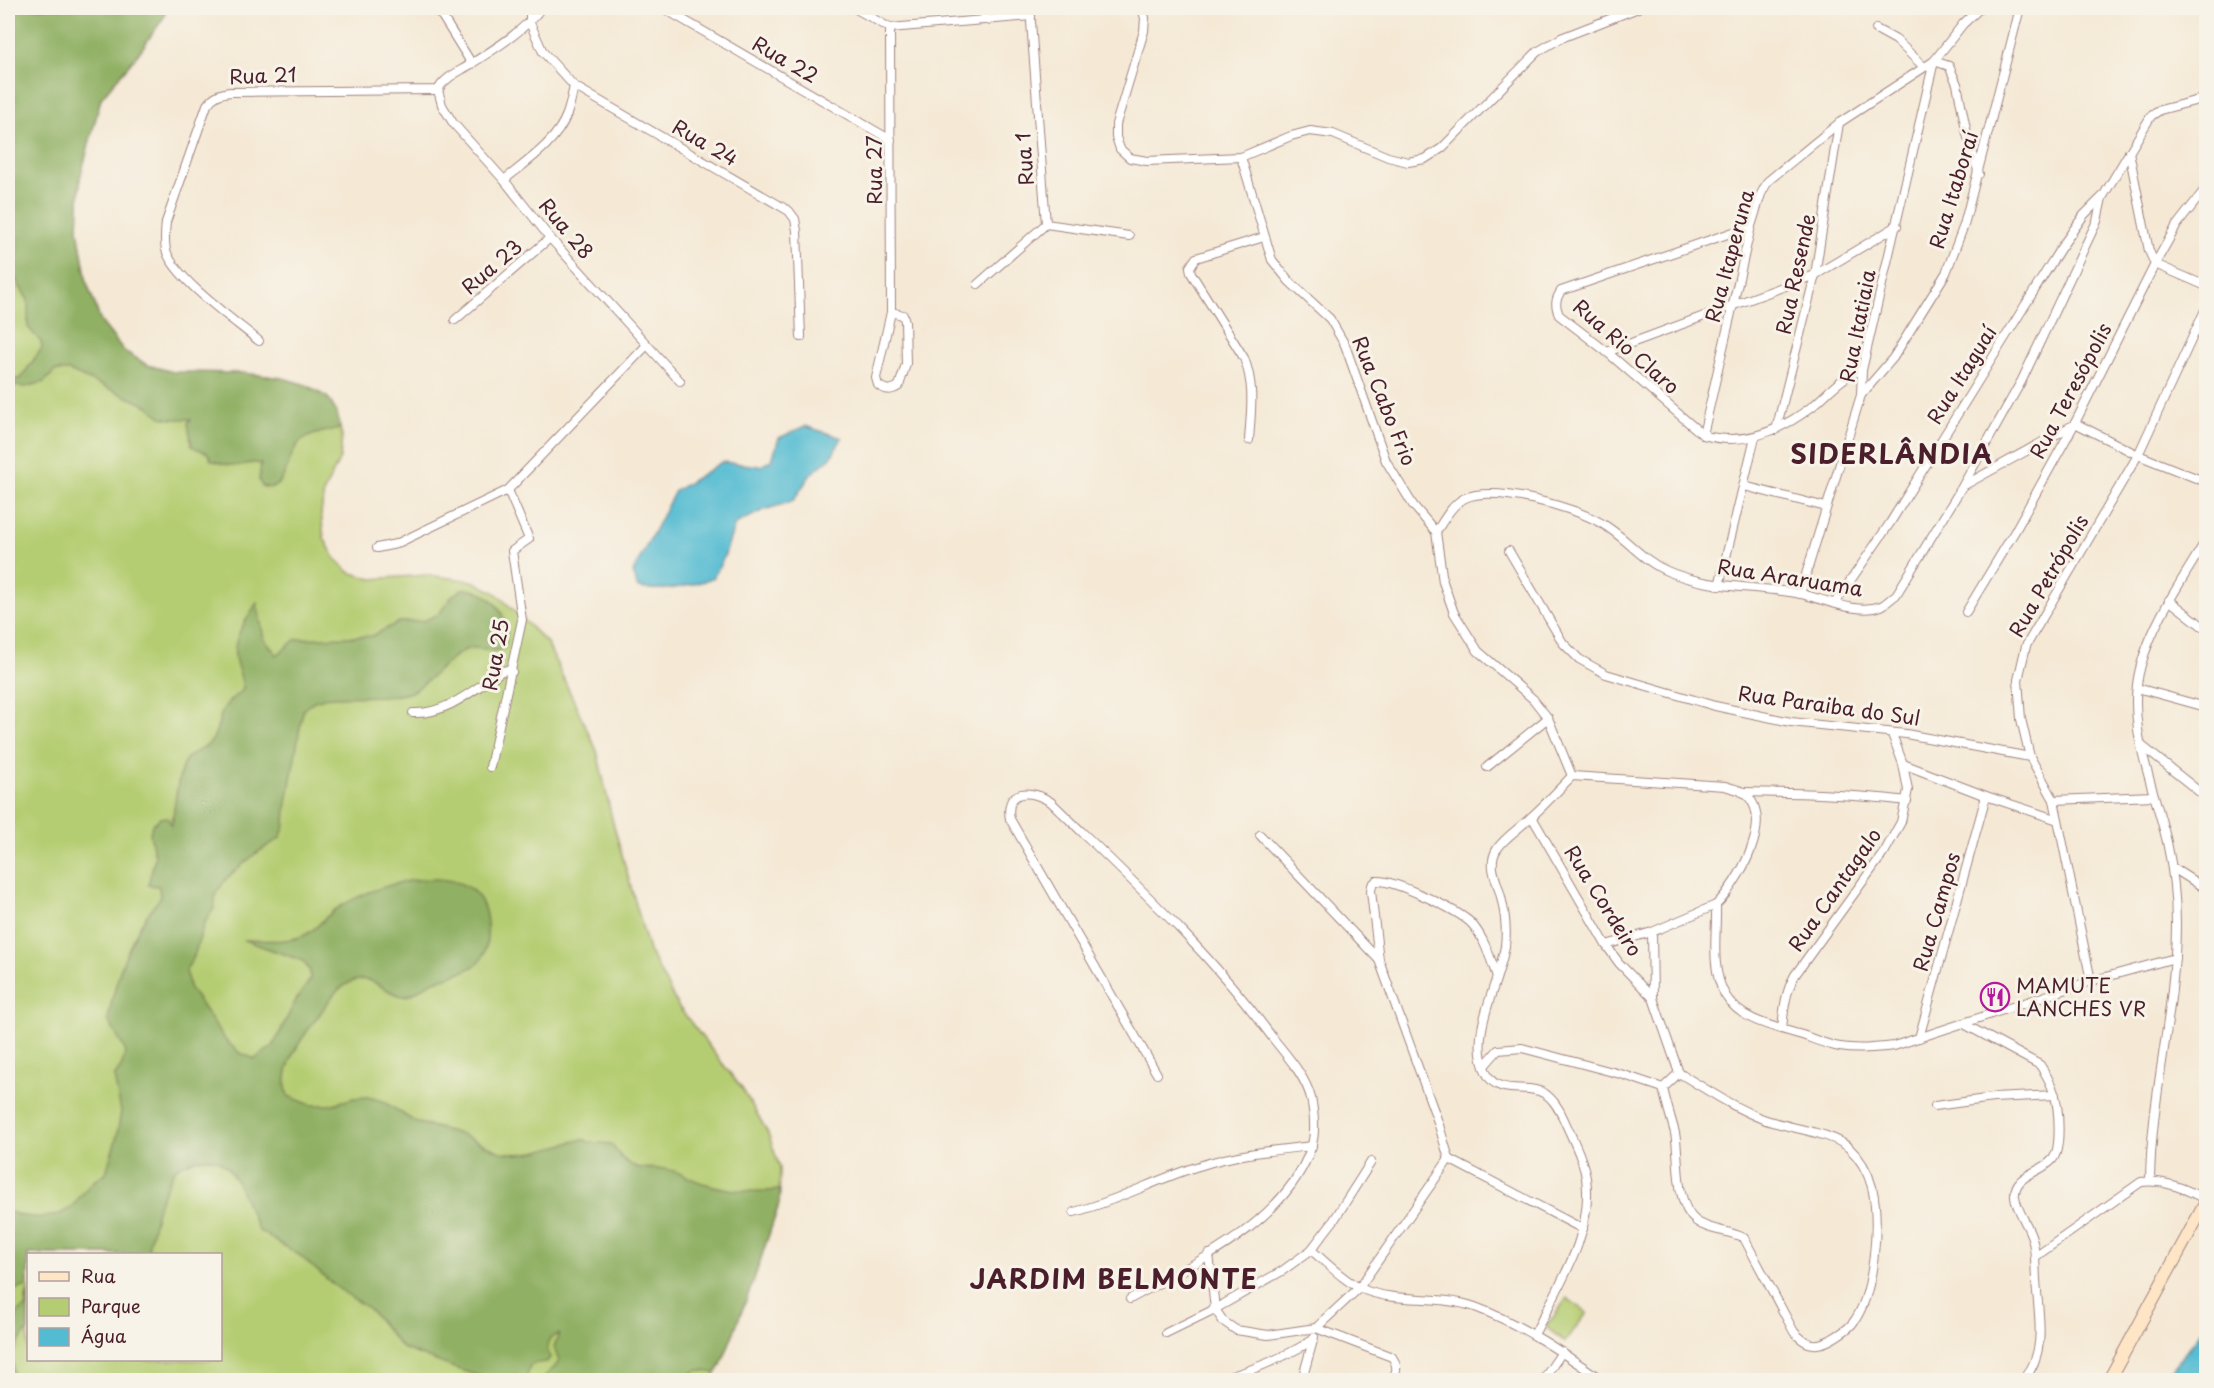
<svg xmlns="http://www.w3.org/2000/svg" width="2214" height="1388" font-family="'Playpen Sans',sans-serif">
	<rect width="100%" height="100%" fill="#f7f3e8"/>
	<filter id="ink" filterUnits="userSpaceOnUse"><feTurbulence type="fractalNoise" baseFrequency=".0167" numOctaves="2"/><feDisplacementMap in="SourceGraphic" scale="12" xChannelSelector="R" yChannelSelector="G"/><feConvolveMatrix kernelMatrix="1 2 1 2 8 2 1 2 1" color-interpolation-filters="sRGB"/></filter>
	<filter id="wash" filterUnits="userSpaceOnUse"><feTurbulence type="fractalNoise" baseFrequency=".008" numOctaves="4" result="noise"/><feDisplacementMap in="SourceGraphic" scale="24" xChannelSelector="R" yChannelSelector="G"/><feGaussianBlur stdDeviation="1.35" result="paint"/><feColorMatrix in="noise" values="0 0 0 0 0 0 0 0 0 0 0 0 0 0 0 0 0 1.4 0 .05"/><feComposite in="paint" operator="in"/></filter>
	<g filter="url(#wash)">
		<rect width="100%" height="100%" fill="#f5e9d6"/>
		<g fill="#b5cd72" stroke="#80764e" stroke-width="1.5" fill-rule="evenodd">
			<path d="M8 8H166L164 17 138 54 101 98 80 178 78 230 87 283 101 322 124 351 147 365 173 372 242 373 282 378 306 385 328 398 337 413 342 437 340 458 324 491 321 514 324 538 335 558 349 572 372 579 427 575 473 581 496 593 547 643 597 751 612 819 649 951 678 1006 743 1090 768 1133 780 1168 779 1204 753 1282 721 1365 712 1380H8ZM28 1254H220V1360H28Z"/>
			<polygon points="1567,1298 1587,1313 1565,1342 1546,1327"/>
		</g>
		<g fill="#90b064" stroke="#6d6848" stroke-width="1.5">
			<path d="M8 8H166L164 17 138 54 101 98 80 178 78 230 87 283 101 322 124 351 147 365 173 372 242 373 282 378 306 385 328 398 337 413 340 429C327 431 311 433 300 442 286 454 287 496 262 486L259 480 261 464C253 461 249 464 241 465 233 467 219 463 211 460 209 449 200 452 192 446L188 423 191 419H172L161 417 148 406 69 371H55L44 382 25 387 8 385V382L21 378 42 348 41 342 28 327V300L13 275 8 256Z"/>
			<path d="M463 589C493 589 513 620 505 647 488 657 480 643 465 650 444 660 432 681 411 692 395 699 346 695 324 698L314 701 303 710 286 808 285 825 280 838 255 854 226 879 216 893 214 908 204 924 194 956 186 970 189 987 226 1041 240 1053 255 1059 273 1046 296 1000 310 980V971L303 961 244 940C263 940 285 943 303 936 317 930 325 916 338 908 365 891 400 879 432 879 473 879 490 899 487 939 486 949 484 960 474 966 460 975 442 976 428 984 420 988 413 996 404 996 386 995 374 974 354 981 336 987 329 1001 319 1015 303 1036 278 1068 288 1096L311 1105H330L354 1098 368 1097 383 1101 415 1122 460 1134 501 1152 518 1154 535 1152 583 1139 589 1142 611 1144C617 1152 624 1162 634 1166 644 1170 656 1168 666 1169 680 1171 692 1181 706 1184 730 1191 755 1193 780 1190L779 1204 753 1282 721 1365 716 1373 698 1370 679 1380H543C547 1371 555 1370 559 1361L554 1347 559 1334C546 1338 545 1346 550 1357L547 1362 536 1363 530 1366 526 1380H493L460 1370 402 1348 371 1311 335 1286 299 1255 259 1231 237 1182 228 1168 218 1160 209 1158 196 1159 179 1166 173 1172 159 1203 149 1244 148 1254H28V1286L8 1292V1211C28 1220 60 1221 75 1203 85 1190 92 1180 106 1173L117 1136 121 1111 114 1077 121 1067 126 1052 108 1020C116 975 130 933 160 898L159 886 148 885 155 857 150 834 152 825 160 818 167 817 172 825C174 811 178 767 187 758 195 751 208 748 213 739 225 712 215 710 243 690 243 678 237 669 235 657 232 638 248 617 257 603L264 639 277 655 296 639 372 636 399 622 423 621 439 614 453 595Z"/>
			<polygon points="28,1291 28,1332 24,1334 12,1354 14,1380 8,1380 8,1342 15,1326 17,1313 27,1306 26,1299"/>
		</g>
		<g fill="#54bcd2" stroke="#4f6e7e" stroke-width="1.5">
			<path d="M805 426 842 438 831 457 811 474 793 501 764 510 735 524 724 557 713 578C687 587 665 592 638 588L633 572 675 491 722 462 761 466 772 460 779 438Z"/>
			<polygon points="2206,1324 2206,1380 2164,1380 2204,1328"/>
		</g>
	</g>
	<g filter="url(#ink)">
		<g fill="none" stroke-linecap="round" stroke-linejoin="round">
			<g stroke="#a08480" stroke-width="10">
				<g id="street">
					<polyline points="431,8 442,16 472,64"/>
					<polyline points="530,8 530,23 543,52 574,86 789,211 795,219 797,231 801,337"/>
					<polyline points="663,8 891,140"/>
					<polyline points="854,8 890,28 1031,16"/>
					<polyline points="981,8 987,20"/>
					<polyline points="1030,8 1046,224"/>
					<polyline points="1142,8 1145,18 1144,31 1116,124 1116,137 1120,149 1130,158 1147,161 1241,157 1291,136 1310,131 1333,134 1388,157 1408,162 1425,159 1442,148 1537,52 1561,38 1638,8"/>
					<path d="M890 28 891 312 876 378 878 385C886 391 891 391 899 386L906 364 905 321 903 315 891 312"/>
					<polyline points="1876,29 1896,40 1924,67"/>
					<polyline points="438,90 442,105 453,123 504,180 550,238 680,381"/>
					<polyline points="2129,152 2149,251 2155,264 2206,286"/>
					<polyline points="1241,157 1272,260 1289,281 1330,319 1345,345 1386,461 1413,505 1436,532 1443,582 1454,613 1478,651 1533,699 1548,718 1572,776"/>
					<path d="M504 180C526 162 557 142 567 114 570 106 572 95 574 86"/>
					<polyline points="1046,224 1129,236"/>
					<path d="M1751 226 1561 291C1555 300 1555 305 1559 315L1607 352 1703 435C1744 447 1781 431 1814 405 1830 391 1842 376 1862 370"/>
					<polyline points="978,284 1046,224"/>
					<polyline points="455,320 550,238"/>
					<path d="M259 341C235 321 174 278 166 250 164 241 165 232 166 222L207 105C213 96 220 93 231 92L438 90C445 77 459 72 471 64 496 48 524 31 541 8"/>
					<polyline points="1607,352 1815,275 1897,226"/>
					<polyline points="1862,394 1893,358 1946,273 1964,225 2020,8"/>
					<polyline points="2075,423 2138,455 2206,482"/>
					<polyline points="1776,430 1815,275 1839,123"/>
					<polyline points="1703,435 1751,226 1761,194 1768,181 1839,123 1934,61 1963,24 1980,8"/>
					<path d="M1249 440C1251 411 1255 386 1244 358L1191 273 1190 267 1196 258 1264 237"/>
					<polyline points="1744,486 1826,507"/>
					<polyline points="1963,486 2075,424"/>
					<path d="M1436 532C1444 520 1452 504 1465 498 1495 485 1574 507 1601 523 1625 536 1641 560 1667 571 1711 590 1756 585 1801 594 1825 599 1856 615 1881 606 1886 604 1891 598 1896 595L1962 487 2022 380 2097 221 2102 198 2151 116 2160 110 2206 98"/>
					<polyline points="377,548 396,544 508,490 647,345"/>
					<polyline points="1509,551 1563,643 1579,659 1606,674 1715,706 1791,722 1906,734 2030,757"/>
					<polyline points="1719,586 1755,437"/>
					<polyline points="1800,594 1861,395 1862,370 1934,61 1949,66 1957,84 1967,134 1979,174"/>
					<polyline points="2169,600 2206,629"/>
					<polyline points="1835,603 1890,523 2060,249 2084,215 2101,198"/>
					<polyline points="1966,612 2015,531 2075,423 2155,264 2177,225 2206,188"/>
					<polyline points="2137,688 2206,707"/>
					<path d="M413 713C446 715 476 688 502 671L508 670 512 672"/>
					<polyline points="2142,746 2206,797"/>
					<polyline points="1903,764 1986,796 2058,820"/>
					<polyline points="490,767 522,620 512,551 529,539 508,490"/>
					<polyline points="1487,767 1548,718"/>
					<path d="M1742 792C1797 793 1852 794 1907 801"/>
					<polyline points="2054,800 2154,796"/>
					<polyline points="1532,817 1606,945 1619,963 1653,998"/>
					<polyline points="1260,835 1379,960"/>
					<polyline points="2173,868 2206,889"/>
					<path d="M1652 932 1653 998 1679 1073C1706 1089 1734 1108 1763 1119 1787 1128 1832 1132 1849 1148 1860 1158 1868 1172 1872 1187 1880 1221 1875 1296 1852 1324 1846 1331 1837 1336 1830 1340 1814 1348 1805 1344 1794 1332L1744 1238C1729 1230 1709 1231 1696 1221 1674 1204 1680 1158 1675 1133 1671 1118 1666 1103 1663 1088"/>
					<polyline points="1606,945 1652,932 1716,905"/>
					<polyline points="2091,981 2054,800 2030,757 2021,719 2018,680 2026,646 2138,455 2206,308"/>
					<path d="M1964 1024 2040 1065C2046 1074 2051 1083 2054 1093 2059 1107 2062 1150 2052 1160 2041 1173 2014 1174 2015 1196 2016 1210 2028 1224 2032 1238 2036 1251 2035 1265 2036 1279 2038 1315 2048 1349 2024 1380"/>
					<path d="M1782 1029C1784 1009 1785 993 1795 975L1885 851 1901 822 1908 790 1903 764 1892 734"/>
					<polyline points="1919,1038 1986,796"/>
					<polyline points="1484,1066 1498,1050 1522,1048 1624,1075 1663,1088"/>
					<polyline points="1663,1088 1679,1073"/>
					<polyline points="1935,1106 1993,1098 2055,1095"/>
					<path d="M1449 1159 1438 1122 1379 960 1371 891 1372 885 1376 881C1393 879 1460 911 1472 924 1484 938 1490 957 1496 974"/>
					<polyline points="1449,1159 1583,1229"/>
					<path d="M2150 1181C2151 1095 2176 1010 2176 924 2176 896 2173 869 2167 842 2154 786 2124 723 2141 665 2154 619 2182 581 2206 540"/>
					<path d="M1074 1212C1118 1201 1156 1179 1199 1166 1235 1154 1274 1150 1312 1146"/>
					<path d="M1311 1250C1325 1261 1345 1282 1362 1289 1397 1304 1438 1294 1475 1307 1521 1324 1562 1352 1602 1380"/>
					<path d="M1209 1254 1215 1309 1223 1321 1236 1330 1268 1335 1316 1328 1392 1357C1398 1366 1398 1373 1390 1380"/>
					<path d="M2035 1257 2141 1182C2164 1179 2187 1189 2206 1200"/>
					<path d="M1130 1299C1196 1262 1284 1224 1311 1148 1316 1133 1314 1113 1311 1098 1305 1075 1286 1055 1272 1037 1208 950 1128 877 1051 802 1032 789 1004 788 1010 819L1157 1074"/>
					<polyline points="1316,1328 1359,1288 1449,1159"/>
					<polyline points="1166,1333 1215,1309 1282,1271 1311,1250 1334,1220 1371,1162"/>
					<path d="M1534 1335C1558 1286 1594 1235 1586 1178 1584 1162 1577 1149 1571 1135 1565 1123 1559 1105 1548 1096 1531 1081 1499 1098 1487 1074 1467 1036 1499 985 1505 946 1507 930 1505 913 1501 897 1497 880 1487 865 1497 849 1505 837 1520 828 1530 818 1545 805 1558 790 1572 776L1725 786C1730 788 1738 789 1743 792 1778 817 1738 883 1716 905 1717 934 1710 968 1725 995 1741 1022 1777 1027 1805 1036 1816 1040 1828 1045 1840 1047 1858 1050 1876 1048 1894 1046L2091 981 2175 958"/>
					<path d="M1218 1380C1252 1371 1283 1358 1313 1340"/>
					<polyline points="1302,1380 1314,1337"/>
					<polyline points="1543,1380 1562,1352"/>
				</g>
			</g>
			<g stroke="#a08480" stroke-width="14">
				<polyline id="secondary" points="2109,1380 2206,1202"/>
			</g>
			<use href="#street" stroke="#fff" stroke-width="8"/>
			<use href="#secondary" stroke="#fee5c5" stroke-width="12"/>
		</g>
	</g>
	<defs>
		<g id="restaurant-ring" transform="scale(1.5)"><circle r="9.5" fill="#f7f3e8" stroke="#b5179e" stroke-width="1.5"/><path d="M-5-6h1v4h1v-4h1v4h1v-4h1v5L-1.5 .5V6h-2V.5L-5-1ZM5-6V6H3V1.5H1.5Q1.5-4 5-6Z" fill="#b5179e"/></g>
	</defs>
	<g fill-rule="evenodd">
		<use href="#restaurant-ring" x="1995" y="997"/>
	</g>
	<g text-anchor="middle" stroke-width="6" stroke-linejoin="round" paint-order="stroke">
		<g font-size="20" fill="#4a1f2b" stroke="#f7f3e8">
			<text transform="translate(785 60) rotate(30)" y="7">Rua 22</text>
			<text transform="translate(263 76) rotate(-2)" y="7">Rua 21</text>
			<text transform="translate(705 143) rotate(30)" y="7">Rua 24</text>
			<text transform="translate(1025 159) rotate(-94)" y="7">Rua 1</text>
			<text transform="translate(875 170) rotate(-90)" y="7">Rua 27</text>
			<text transform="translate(1954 190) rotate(-73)" y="7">Rua Itaboraí</text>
			<text transform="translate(566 229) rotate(50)" y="7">Rua 28</text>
			<text transform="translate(1730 256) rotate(-75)" y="7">Rua Itaperuna</text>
			<text transform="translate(492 267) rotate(-41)" y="7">Rua 23</text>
			<text transform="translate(1796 274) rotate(-78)" y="7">Rua Resende</text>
			<text transform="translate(1858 326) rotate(-79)" y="7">Rua Itatiaia</text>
			<text transform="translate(1626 347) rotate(41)" y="7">Rua Rio Claro</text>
			<text transform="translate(1962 375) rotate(-58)" y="7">Rua Itaguaí</text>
			<text transform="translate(2071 391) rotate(-62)" y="7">Rua Teresópolis</text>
			<text transform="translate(1384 401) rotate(68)" y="7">Rua Cabo Frio</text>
			<text transform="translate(2049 576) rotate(-60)" y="7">Rua Petrópolis</text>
			<text transform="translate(1790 578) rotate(9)" y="7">Rua Araruama</text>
			<text transform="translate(496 655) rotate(-80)" y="7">Rua 25</text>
			<text transform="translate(1829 706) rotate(8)" y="7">Rua Paraiba do Sul</text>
			<text transform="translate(1835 890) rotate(-55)" y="7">Rua Cantagalo</text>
			<text transform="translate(1603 901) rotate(58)" y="7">Rua Cordeiro</text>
			<text transform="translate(1937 912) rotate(-74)" y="7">Rua Campos</text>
		</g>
		<g font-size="20" fill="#4a1f2b" stroke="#f7f3e8" text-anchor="start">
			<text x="2016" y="993">MAMUTE<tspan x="2016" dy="23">LANCHES VR</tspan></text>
		</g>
		<g font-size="26" font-weight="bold" letter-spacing="1.5" fill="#4a1f2b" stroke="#f7f3e8">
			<text x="1892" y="464">SIDERLÂNDIA</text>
			<text x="1114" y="1289">JARDIM BELMONTE</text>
		</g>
	</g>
	<rect width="2214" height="1388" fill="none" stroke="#f7f3e8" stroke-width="30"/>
	<rect x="27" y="1253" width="195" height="108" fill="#f7f3e8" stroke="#b29e9c" stroke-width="1.5"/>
	<rect x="39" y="1272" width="30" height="9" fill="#fee5c5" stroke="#b29e9c" stroke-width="1.5"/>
	<text x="81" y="1283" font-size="18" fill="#4a1f2b">Rua</text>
	<rect x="39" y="1298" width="30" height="18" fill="#b5cd72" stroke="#b29e9c" stroke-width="1.5"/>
	<text x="81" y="1313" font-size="18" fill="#4a1f2b">Parque</text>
	<rect x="39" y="1328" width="30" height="18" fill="#54bcd2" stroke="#b29e9c" stroke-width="1.5"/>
	<text x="81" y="1343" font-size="18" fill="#4a1f2b">Água</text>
</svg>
